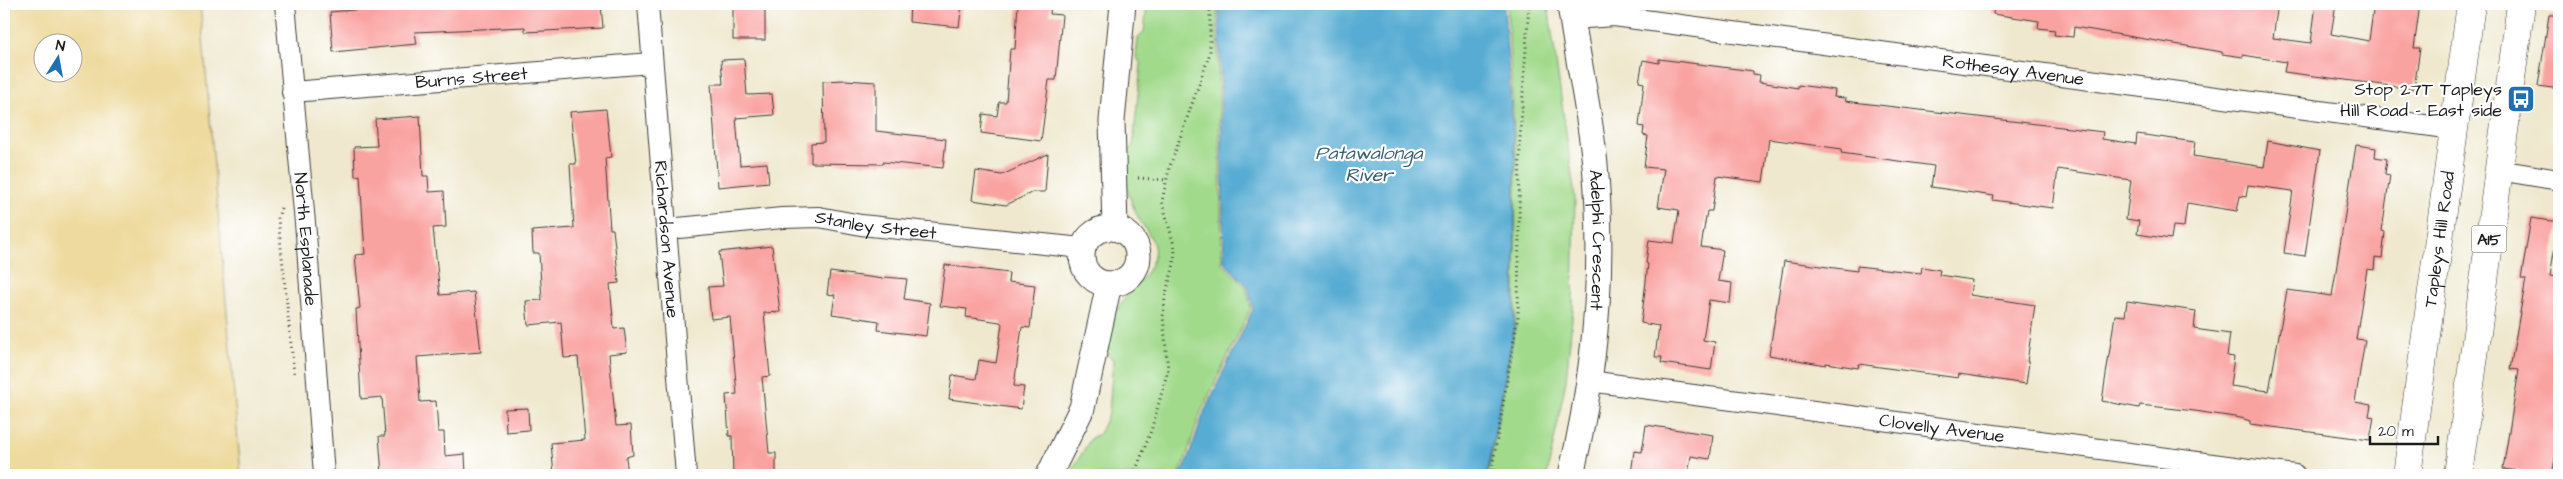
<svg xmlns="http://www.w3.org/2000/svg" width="2563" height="479" font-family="'Architects Daughter',sans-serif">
	<rect width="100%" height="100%" fill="#fff"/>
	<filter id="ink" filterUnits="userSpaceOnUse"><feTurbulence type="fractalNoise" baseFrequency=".02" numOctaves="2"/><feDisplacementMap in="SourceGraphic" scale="10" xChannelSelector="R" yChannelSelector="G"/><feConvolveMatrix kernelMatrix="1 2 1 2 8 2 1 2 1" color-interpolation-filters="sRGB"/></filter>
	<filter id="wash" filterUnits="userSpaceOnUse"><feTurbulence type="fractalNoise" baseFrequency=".0096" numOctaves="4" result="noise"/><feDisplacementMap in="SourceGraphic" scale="20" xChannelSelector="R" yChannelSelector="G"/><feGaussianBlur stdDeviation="1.12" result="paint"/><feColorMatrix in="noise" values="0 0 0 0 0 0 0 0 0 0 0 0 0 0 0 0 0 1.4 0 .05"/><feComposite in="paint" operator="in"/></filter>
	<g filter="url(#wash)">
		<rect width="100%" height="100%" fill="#efe8ce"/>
		<g fill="#a2da8c" stroke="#5f7b54">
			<path d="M1147 4H1217L1222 263 1246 287 1251 308 1201 412 1183 466 1178 475H1077L1073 469 1091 438 1099 434 1109 413 1113 360 1107 353C1110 340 1111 324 1116 312 1125 292 1150 278 1154 255 1157 240 1144 229 1138 217 1131 205 1119 169 1126 155 1127 152 1131 149 1133 146L1141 64 1136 57 1138 38 1144 33Z"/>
			<polygon points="1507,4 1548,4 1575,197 1573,309 1566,381 1547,475 1488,475 1515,328 1516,162"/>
		</g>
		<path fill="#eeda9e" stroke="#857b5d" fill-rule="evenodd" d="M4 4H200L241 475H4ZM42 42H72V72H42Z"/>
		<polygon fill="#57acd3" stroke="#3a6478" points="1219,4 1504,4 1515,162 1514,328 1487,475 1179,475 1185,467 1204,412 1253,309 1248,287 1224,262"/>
		<g id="blocks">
			<g fill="#f9a3a1">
				<polygon points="422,4 601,4 603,28 525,32 525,27 415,32 417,44 333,52 330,12"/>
				<rect x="733" y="4" width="32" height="36"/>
				<polygon points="910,4 962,4 959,27 909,22"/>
				<polygon points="1018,4 1051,4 1050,14 1062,15 1056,80 1049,80 1041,141 981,133 983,114 997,116 999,102 1006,102 1010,49 1015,49"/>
				<polygon points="1994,4 2278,4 2273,38 2311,43 2316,4 2336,4 2331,34 2369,41 2374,4 2420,4 2414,48 2420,48 2414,89 2284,72 2286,62 2243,55 2243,57 2222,54 2222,52 2074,27 2073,37 2054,35 2055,30 2038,28 2039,21 1993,14"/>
				<polygon points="2549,15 2559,15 2559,89 2538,86"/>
				<polygon points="744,59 747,95 772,94 774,115 736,118 740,165 767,163 769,182 718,187 711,84 723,84 721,60"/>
				<polygon points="1659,59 1753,71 1753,74 1760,75 1759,82 1798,88 1798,85 1835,90 1834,97 1846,98 1845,101 2103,132 2102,139 2136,144 2137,134 2195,142 2193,156 2264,167 2268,141 2320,151 2305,256 2284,253 2293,191 2248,185 2246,197 2240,196 2237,211 2187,203 2184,227 2173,226 2171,239 2137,234 2139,221 2126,219 2131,180 2058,169 2053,208 2021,204 1993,200 1994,196 1931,187 1934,166 1841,153 1842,149 1769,139 1763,182 1717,176 1712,211 1707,211 1701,247 1723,250 1718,281 1732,283 1730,303 1709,300 1703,340 1715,342 1711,370 1661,363 1662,357 1655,357 1659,326 1641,323 1648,264 1646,263 1649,240 1674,243 1679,210 1658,207 1664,169 1644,167 1648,136 1643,135 1644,127 1639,126 1644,83 1639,82 1643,60 1659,63"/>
				<polygon points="845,80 876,82 876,131 946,139 943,168 883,162 883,164 811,163 811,143 824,142 823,81"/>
				<polygon points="606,109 611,157 605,158 610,229 613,229 619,283 610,284 614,329 624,328 627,352 609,354 616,426 631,425 633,455 626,457 628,475 554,475 551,443 585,440 578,357 564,358 561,322 528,325 526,301 542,300 539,253 533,253 532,231 574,228 570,164 576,164 570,112"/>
				<polygon points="420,116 423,176 428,176 429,192 444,191 446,227 433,228 440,295 474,292 481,352 417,357 420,402 436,401 438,432 444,432 445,456 465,454 466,475 382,475 379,436 385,436 382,397 361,399 356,309 360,308 355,255 365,254 360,175 355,176 354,147 377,146 375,119"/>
				<polygon points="2356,145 2376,148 2375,157 2387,159 2385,174 2390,175 2382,231 2385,232 2382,258 2375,257 2374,270 2367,269 2356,339 2365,340 2355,402 2371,405 2369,416 2374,417 2370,440 2250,424 2250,421 2241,418 2195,411 2140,405 2139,408 2102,401 2115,315 2125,316 2127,301 2196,311 2194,329 2230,334 2227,356 2234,357 2230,386 2269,391 2287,290 2332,296"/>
				<polygon points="1048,154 1045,192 1033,192 1006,205 972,200 976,171 1002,175"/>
				<polygon points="2531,218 2559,222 2550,276 2559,277 2559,437 2552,475 2503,469 2519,370 2510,369 2526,279 2521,279"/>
				<polygon points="772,246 780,312 764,313 770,376 762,377 769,453 776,453 776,475 733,475 732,436 729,436 726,395 737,394 730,317 711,319 708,287 723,286 719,252"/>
				<polygon points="1784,261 1857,271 1857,266 1921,273 1922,267 1940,270 1939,275 1972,280 1970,295 2035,305 2027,362 2029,362 2026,384 1959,374 1958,378 1859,364 1858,368 1826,363 1826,365 1769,355"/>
				<polygon points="945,265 1009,273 1008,282 1035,285 1030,328 1022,327 1014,386 1024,387 1021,409 949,399 952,375 976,379 979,360 996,363 1002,324 1000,322 966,317 967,309 940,306"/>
				<polygon points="830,272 884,279 885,277 907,279 904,299 930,303 926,336 878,330 879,321 832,314 835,295 827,294"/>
				<polygon points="528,408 529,430 506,432 505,409"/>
				<polygon points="1646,425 1713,435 1710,459 1691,456 1688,475 1631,475 1634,451 1642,452"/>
			</g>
		</g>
	</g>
	<g filter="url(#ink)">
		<use href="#blocks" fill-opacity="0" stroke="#3c3b37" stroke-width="1"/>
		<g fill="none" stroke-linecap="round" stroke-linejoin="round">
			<g stroke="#3c3b37" stroke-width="22">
				<g id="minor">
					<path id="s1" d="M285 4 306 234 324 475"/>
					<path id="s2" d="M648 4 686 475"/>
					<path id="s3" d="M1572 19 1614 16 2454 129"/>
					<path id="s4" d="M292 92 651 63"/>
					<polyline points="2498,170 2559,180"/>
					<path id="s5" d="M668 229 782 218 819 217 861 225 1082 248"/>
					<path id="s6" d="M1589 381 2295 475"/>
				</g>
			</g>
			<g stroke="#3c3b37" stroke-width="27">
				<g id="tertiary">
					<path id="s7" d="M1570 4C1577 58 1590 111 1595 165 1605 269 1595 374 1571 475"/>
					<circle cx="1110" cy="256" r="28"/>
					<polyline points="1115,228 1112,121 1123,4"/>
					<polyline points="1049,475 1082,408 1109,284"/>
				</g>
			</g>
			<g stroke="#3c3b37" stroke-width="29">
				<g id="primary">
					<path id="s8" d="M2407 475 2471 4"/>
					<polyline points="2458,475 2521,4"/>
				</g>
			</g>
			<g stroke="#3c3b37" stroke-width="3" stroke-dasharray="1 4" stroke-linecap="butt">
				<polyline points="1138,178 1167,180"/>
				<polyline points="281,208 278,218 294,373"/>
				<polyline points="1134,475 1151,431 1168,370 1163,316 1165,297 1174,264 1175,249 1162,201 1169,169 1210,53 1210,4"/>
				<polyline points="1491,475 1518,316 1520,138 1529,4"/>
			</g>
			<use href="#minor" stroke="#fff" stroke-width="20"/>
			<use href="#tertiary" stroke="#fff" stroke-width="25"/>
			<use href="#primary" stroke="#fff" stroke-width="28"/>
		</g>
	</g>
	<defs>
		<g id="bus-square" transform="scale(1.4375)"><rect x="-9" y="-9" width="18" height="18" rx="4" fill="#1f6fb2" stroke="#fff"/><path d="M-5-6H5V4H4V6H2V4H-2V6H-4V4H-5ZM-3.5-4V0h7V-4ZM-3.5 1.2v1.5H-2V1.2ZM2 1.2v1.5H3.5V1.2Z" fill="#fff"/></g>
	</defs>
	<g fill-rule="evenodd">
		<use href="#bus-square" x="2521" y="99"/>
	</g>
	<g text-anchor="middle" stroke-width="4.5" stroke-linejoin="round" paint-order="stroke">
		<rect fill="#fff" stroke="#606060" stroke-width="1" x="2471.5" y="225.5" width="35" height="27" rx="4"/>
		<g font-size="16" font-weight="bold" fill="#1c1c1c">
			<text x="2489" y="245">A15</text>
		</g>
		<g font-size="18" fill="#1c1c1c" stroke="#fff">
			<text dy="6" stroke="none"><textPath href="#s3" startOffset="445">Rothesay Avenue</textPath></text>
			<text dy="6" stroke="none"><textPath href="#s4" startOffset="180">Burns Street</textPath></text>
			<text dy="6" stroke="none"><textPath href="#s5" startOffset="209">Stanley Street</textPath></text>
			<text dy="6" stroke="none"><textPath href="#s1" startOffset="236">North Esplanade</textPath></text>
			<text dy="6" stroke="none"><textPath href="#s2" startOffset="236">Richardson Avenue</textPath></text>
			<text dy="6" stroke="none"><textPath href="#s7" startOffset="238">Adelphi Crescent</textPath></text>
			<text dy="6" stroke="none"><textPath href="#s8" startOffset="238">Tapleys Hill Road</textPath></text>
			<text dy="6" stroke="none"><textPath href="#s6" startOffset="356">Clovelly Avenue</textPath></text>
		</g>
		<g font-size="18" fill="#1c1c1c" stroke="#fff" text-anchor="end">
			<text x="2502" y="95">Stop 27T Tapleys<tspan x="2502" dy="21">Hill Road - East side</tspan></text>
		</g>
		<g font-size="19" font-style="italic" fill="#375d6e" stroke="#fff">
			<text x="1369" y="159">Patawalonga<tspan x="1369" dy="22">River</tspan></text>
		</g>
	</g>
	<rect width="2563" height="479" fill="none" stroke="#fff" stroke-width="20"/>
	<g transform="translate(58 58) rotate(11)"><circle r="24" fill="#ffffff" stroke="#a4a4a4"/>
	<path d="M0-4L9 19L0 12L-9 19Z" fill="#1f6fb2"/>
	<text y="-8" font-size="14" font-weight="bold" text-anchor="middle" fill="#1c1c1c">N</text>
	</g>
	<path d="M2370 436v8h68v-8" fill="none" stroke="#1c1c1c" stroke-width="2.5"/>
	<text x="2378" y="436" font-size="15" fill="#1c1c1c" stroke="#ffffff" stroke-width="4" paint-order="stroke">20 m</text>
</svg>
